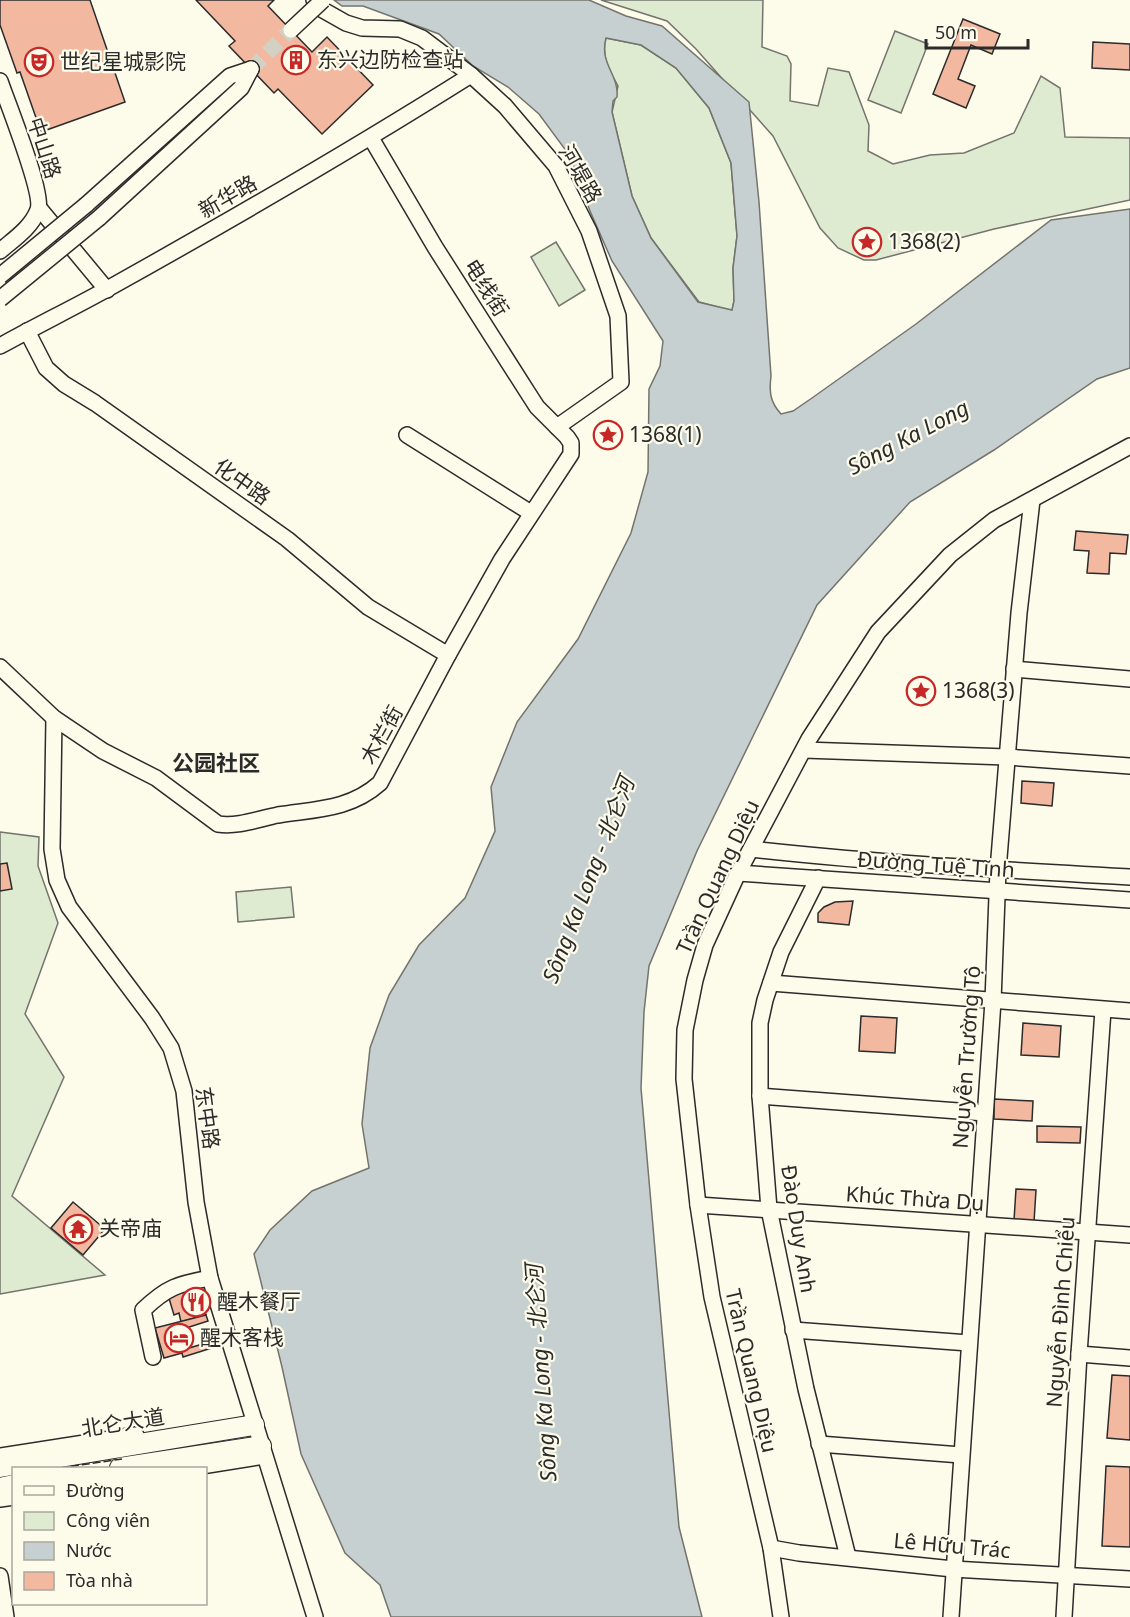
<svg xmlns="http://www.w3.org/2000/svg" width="1130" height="1617" font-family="'Noto Sans','Noto Sans SC',sans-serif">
	<rect width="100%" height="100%" fill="#fdfbea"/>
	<g fill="#deebd1" stroke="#74746e" stroke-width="1.5">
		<polygon points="601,0 763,0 762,47 787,56 791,64 790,101 818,106 828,68 849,72 869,125 868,151 893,164 930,155 964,153 1014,133 1041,76 1060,88 1065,137 1130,138 1130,200 994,229 876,260 864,260 838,248 820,228 773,136 696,49 667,21"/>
		<polygon points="895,31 928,44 901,113 868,100"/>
		<path d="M606 38 641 45 676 68 709 108 731 163 737 236 733 268 734 301 732 311 699 302 651 238 632 196 612 112 618 86C609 70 601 56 606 38Z"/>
		<polygon points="556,242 585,290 559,306 531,257"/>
		<polygon points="0,832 39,837 38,866 58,923 25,1014 64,1077 12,1196 105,1275 0,1294"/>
		<polygon points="291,887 294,917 238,922 236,892"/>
	</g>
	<path fill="#c7d0d0" stroke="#74746e" stroke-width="1.5" fill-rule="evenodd" d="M334 0H589L626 16 662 26 749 102 759 202 771 376C769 392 770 402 781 414L793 411 812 398 916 324 1051 220 1130 209V368L1097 379 994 450 910 502 817 605 697 851 649 966 644 1012 641 1088 679 1527 702 1617H391L380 1585 345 1553 301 1454 282 1367 254 1254 270 1230 312 1191 369 1168 362 1124 370 1048 389 995 419 945 465 898 495 831 491 787 517 722 578 639 631 533 648 472 649 389 660 366 663 341 612 261 590 211 570 156 539 114 508 87 473 66 439 34 363 6H342ZM606 38 641 45 676 68 709 108 731 163 737 236 733 268 734 301 732 310 698 302 651 238 632 196 612 112 613 101 617 97C619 74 599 64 606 38Z"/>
	<g fill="#f2b8a0" stroke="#2b2b2b" stroke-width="1.5">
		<polygon points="0,0 90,0 125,102 41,132 20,72 17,73 0,25"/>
		<polygon points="196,0 274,0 268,6 312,52 327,37 373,85 322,134 278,89 274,93 229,46 235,41"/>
		<polygon points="963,19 1000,34 992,54 971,45 958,79 975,86 966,108 933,94"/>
		<polygon points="1093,42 1130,44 1130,70 1092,68"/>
		<polygon points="1076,531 1128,535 1126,554 1110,553 1109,574 1087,573 1089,551 1074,550"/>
		<polygon points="1022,781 1054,783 1052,806 1021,803"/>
		<polygon points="7,863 12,889 0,891 0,864"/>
		<polygon points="853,901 849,925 818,922 818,913 824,907 835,902"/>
		<polygon points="861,1016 897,1018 895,1053 859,1051"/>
		<polygon points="1023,1023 1061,1026 1059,1057 1021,1055"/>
		<polygon points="994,1099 1033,1101 1032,1121 994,1119"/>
		<polygon points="1037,1126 1081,1127 1080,1143 1037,1142"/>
		<polygon points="1016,1189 1036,1190 1034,1222 1014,1220"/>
		<polygon points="73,1202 105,1229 83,1255 51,1228"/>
		<polygon points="198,1286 206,1315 181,1322 179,1313 174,1315 168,1295"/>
		<polygon points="206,1315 208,1321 183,1329 189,1348 213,1341 215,1347 183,1357 182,1353 164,1358 155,1328"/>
		<polygon points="1112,1375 1130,1376 1130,1440 1107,1438"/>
		<polygon points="1106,1466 1130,1467 1130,1547 1102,1546"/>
	</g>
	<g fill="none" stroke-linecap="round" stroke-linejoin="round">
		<polyline stroke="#d3d1c4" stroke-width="15" stroke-dasharray="15 8" stroke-linecap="butt" points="251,69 291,30"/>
		<g stroke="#2b2b2b" stroke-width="18">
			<g id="minor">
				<polyline points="314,0 323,10 346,23 362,28 400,29 422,38 471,75 505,106 556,166 589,231 618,316 621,382 557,427"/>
				<path d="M0 81C7 102 44 193 38 210 31 228 14 239 0 251"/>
				<polyline points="86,205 230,76 251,69"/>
				<polyline points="39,208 107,290"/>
				<polyline points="99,218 241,88 251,69"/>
				<polyline points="27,331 46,368 64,384 95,403 287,539 368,607 448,655"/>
				<path d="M0 346C36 326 73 308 109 288 231 220 352 150 471 75"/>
				<polyline points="407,435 531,513"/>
				<path d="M0 667 54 718 103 751 156 778 218 824C238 827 258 819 278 815 315 809 350 810 380 783L448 655 502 559 571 454V443L567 437 537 407 528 393 435 247 371 138"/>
				<polyline points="1014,669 1130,679"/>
				<polyline points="54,718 52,849 57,880 69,907 152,1018 171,1048 184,1091 196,1202 210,1278 315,1617"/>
				<polyline points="804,750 1007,757 1130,766"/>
				<path d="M751 849C877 863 1003 870 1130 877"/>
				<polyline points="738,873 1130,900"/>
				<polyline points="818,878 781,952 765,1000 760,1023 760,1096 769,1209 806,1389 848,1557"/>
				<polyline points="771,983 1130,1011"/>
				<polyline points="760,1096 985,1113"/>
				<polyline points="698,1205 1130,1235"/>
				<polyline points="793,1330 969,1343"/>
				<polyline points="1079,1354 1130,1358"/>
				<path d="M153 1357 143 1310C167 1287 178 1284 210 1278"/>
				<polyline points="819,1444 961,1455"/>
				<polyline points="0,1456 136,1435"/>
				<polyline points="189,1468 264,1456"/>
				<polyline points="0,1499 14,1497"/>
				<polyline points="771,1548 799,1553 953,1569 1130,1579"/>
				<polyline points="0,1576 6,1617"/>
				<polyline points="781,1617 771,1548 712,1297 698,1205 684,1079 685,1030 695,980 705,945 738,873 809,739 878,632 950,555 994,520 1130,446"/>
				<polyline points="951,1617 993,1001 998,870 1019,613 1032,500"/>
				<polyline points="1064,1617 1079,1354 1103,1010"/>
			</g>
		</g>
		<g stroke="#2b2b2b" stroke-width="22">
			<g id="major">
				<polyline points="0,1467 254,1425"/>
				<polyline points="120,1468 261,1446"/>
				<polyline points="0,1488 14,1485"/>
			</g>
		</g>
		<use href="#minor" stroke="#fdfbea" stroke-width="15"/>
		<use href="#major" stroke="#fdfbea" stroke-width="20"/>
		<g stroke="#2b2b2b" stroke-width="18" stroke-linecap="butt">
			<g id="minor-bridge">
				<polyline points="291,30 323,0"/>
				<polyline points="0,276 86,205"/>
				<polyline points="0,299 99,218"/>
			</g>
		</g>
		<use href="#minor-bridge" stroke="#fdfbea" stroke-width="15"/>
		<polyline stroke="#2b2b2b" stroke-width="1.5" stroke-dasharray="8 3" stroke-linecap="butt" points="60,1468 122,1459"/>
	</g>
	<defs>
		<g id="building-ring" transform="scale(1.5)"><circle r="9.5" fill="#fdfbea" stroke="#c62828" stroke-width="1.5"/><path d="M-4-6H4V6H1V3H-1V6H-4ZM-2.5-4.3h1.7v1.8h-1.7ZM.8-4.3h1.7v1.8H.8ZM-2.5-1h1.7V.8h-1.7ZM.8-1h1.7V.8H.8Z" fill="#c62828"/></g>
		<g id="theatre-ring" transform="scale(1.5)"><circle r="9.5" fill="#fdfbea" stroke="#c62828" stroke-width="1.5"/><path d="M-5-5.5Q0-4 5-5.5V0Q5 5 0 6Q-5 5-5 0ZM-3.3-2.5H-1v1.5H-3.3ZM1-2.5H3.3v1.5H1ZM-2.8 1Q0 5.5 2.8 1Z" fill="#c62828"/></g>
		<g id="sight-ring" transform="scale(1.5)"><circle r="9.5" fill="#fdfbea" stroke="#c62828" stroke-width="1.5"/><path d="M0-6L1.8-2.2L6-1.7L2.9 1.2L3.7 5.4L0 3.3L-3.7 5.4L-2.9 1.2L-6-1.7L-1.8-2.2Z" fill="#c62828"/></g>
		<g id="temple-ring" transform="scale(1.5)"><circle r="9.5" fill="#fdfbea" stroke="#c62828" stroke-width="1.5"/><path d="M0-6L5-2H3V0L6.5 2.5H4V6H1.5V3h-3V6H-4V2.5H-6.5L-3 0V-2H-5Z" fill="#c62828"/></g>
		<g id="restaurant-ring" transform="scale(1.5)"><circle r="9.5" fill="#fdfbea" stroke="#c62828" stroke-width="1.5"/><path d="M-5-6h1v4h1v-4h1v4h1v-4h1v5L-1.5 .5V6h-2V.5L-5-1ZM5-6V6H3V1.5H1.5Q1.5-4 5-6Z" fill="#c62828"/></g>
		<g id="hotel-ring" transform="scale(1.5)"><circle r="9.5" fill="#fdfbea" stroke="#c62828" stroke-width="1.5"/><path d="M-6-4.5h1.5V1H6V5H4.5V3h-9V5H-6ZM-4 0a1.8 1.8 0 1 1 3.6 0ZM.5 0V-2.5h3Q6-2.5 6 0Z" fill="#c62828"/></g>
	</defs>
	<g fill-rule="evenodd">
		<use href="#building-ring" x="296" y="60"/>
		<use href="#theatre-ring" x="39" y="62"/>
		<use href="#sight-ring" x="867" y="242"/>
		<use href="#sight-ring" x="608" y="435"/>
		<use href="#sight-ring" x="921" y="691"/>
		<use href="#temple-ring" x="78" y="1229"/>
		<use href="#restaurant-ring" x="196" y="1302"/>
		<use href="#hotel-ring" x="179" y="1338"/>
	</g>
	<g text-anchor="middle" stroke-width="4.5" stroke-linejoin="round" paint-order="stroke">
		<g font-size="21" fill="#2b2b2b" stroke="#fdfbea" text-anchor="start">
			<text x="317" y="67">东兴边防检查站</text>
			<text x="60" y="69">世纪星城影院</text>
			<text x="888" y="249">1368(2)</text>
			<text x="629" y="442">1368(1)</text>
			<text x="942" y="698">1368(3)</text>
			<text x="99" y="1236">关帝庙</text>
			<text x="217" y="1309">醒木餐厅</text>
			<text x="200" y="1345">醒木客栈</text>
		</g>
		<g font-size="21" fill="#2b2b2b" stroke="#fdfbea">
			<text transform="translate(44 148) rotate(72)" y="7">中山路</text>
			<text transform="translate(580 174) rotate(60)" y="7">河堤路</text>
			<text transform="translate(228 197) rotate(-30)" y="7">新华路</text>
			<text transform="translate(486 288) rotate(58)" y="7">电线街</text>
			<text transform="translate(242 482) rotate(35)" y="7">化中路</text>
			<text transform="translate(382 735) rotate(-61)" y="7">木栏街</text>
			<text transform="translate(936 865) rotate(4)" y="7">Đường Tuệ Tĩnh</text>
			<text transform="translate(718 877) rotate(-65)" y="7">Trần Quang Diệu</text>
			<text transform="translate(967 1057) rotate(-86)" y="7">Nguyễn Trường Tộ</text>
			<text transform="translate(207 1118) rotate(82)" y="7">东中路</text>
			<text transform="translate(915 1199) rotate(4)" y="7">Khúc Thừa Dụ</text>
			<text transform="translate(798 1229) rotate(81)" y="7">Đào Duy Anh</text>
			<text transform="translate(1061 1312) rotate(-86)" y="7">Nguyễn Đình Chiểu</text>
			<text transform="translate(751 1371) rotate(77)" y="7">Trần Quang Diệu</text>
			<text transform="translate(123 1423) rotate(-9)" y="7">北仑大道</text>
			<text transform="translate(952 1546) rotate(5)" y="7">Lê Hữu Trác</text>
		</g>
		<g font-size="22" font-style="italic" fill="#2b2b2b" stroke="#fdfbea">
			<text transform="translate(908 437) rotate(-28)" y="8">Sông Ka Long</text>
			<text transform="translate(588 880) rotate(-69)" y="8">Sông Ka Long - 北仑河</text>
			<text transform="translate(541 1373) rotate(-94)" y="8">Sông Ka Long - 北仑河</text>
		</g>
		<g font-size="22" font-weight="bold" fill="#2b2b2b" stroke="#fdfbea">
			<text x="216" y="771">公园社区</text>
		</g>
	</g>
	<rect x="12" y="1467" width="195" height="138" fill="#fdfbea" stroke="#a9a89e" stroke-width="1.5"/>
	<rect x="24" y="1486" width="30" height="9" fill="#fdfbea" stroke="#a9a89e" stroke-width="1.5"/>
	<text x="66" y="1497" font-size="18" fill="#2b2b2b">Đường</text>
	<rect x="24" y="1512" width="30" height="18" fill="#deebd1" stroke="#a9a89e" stroke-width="1.5"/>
	<text x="66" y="1527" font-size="18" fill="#2b2b2b">Công viên</text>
	<rect x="24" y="1542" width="30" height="18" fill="#c7d0d0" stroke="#a9a89e" stroke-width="1.5"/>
	<text x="66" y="1557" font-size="18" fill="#2b2b2b">Nước</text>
	<rect x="24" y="1572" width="30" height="18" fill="#f2b8a0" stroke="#a9a89e" stroke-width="1.5"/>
	<text x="66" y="1587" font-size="18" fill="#2b2b2b">Tòa nhà</text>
	<path d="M926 39v9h102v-9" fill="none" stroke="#2b2b2b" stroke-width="3"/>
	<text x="935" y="39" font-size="18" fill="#2b2b2b" stroke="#fdfbea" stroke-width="4.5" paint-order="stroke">50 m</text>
</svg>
